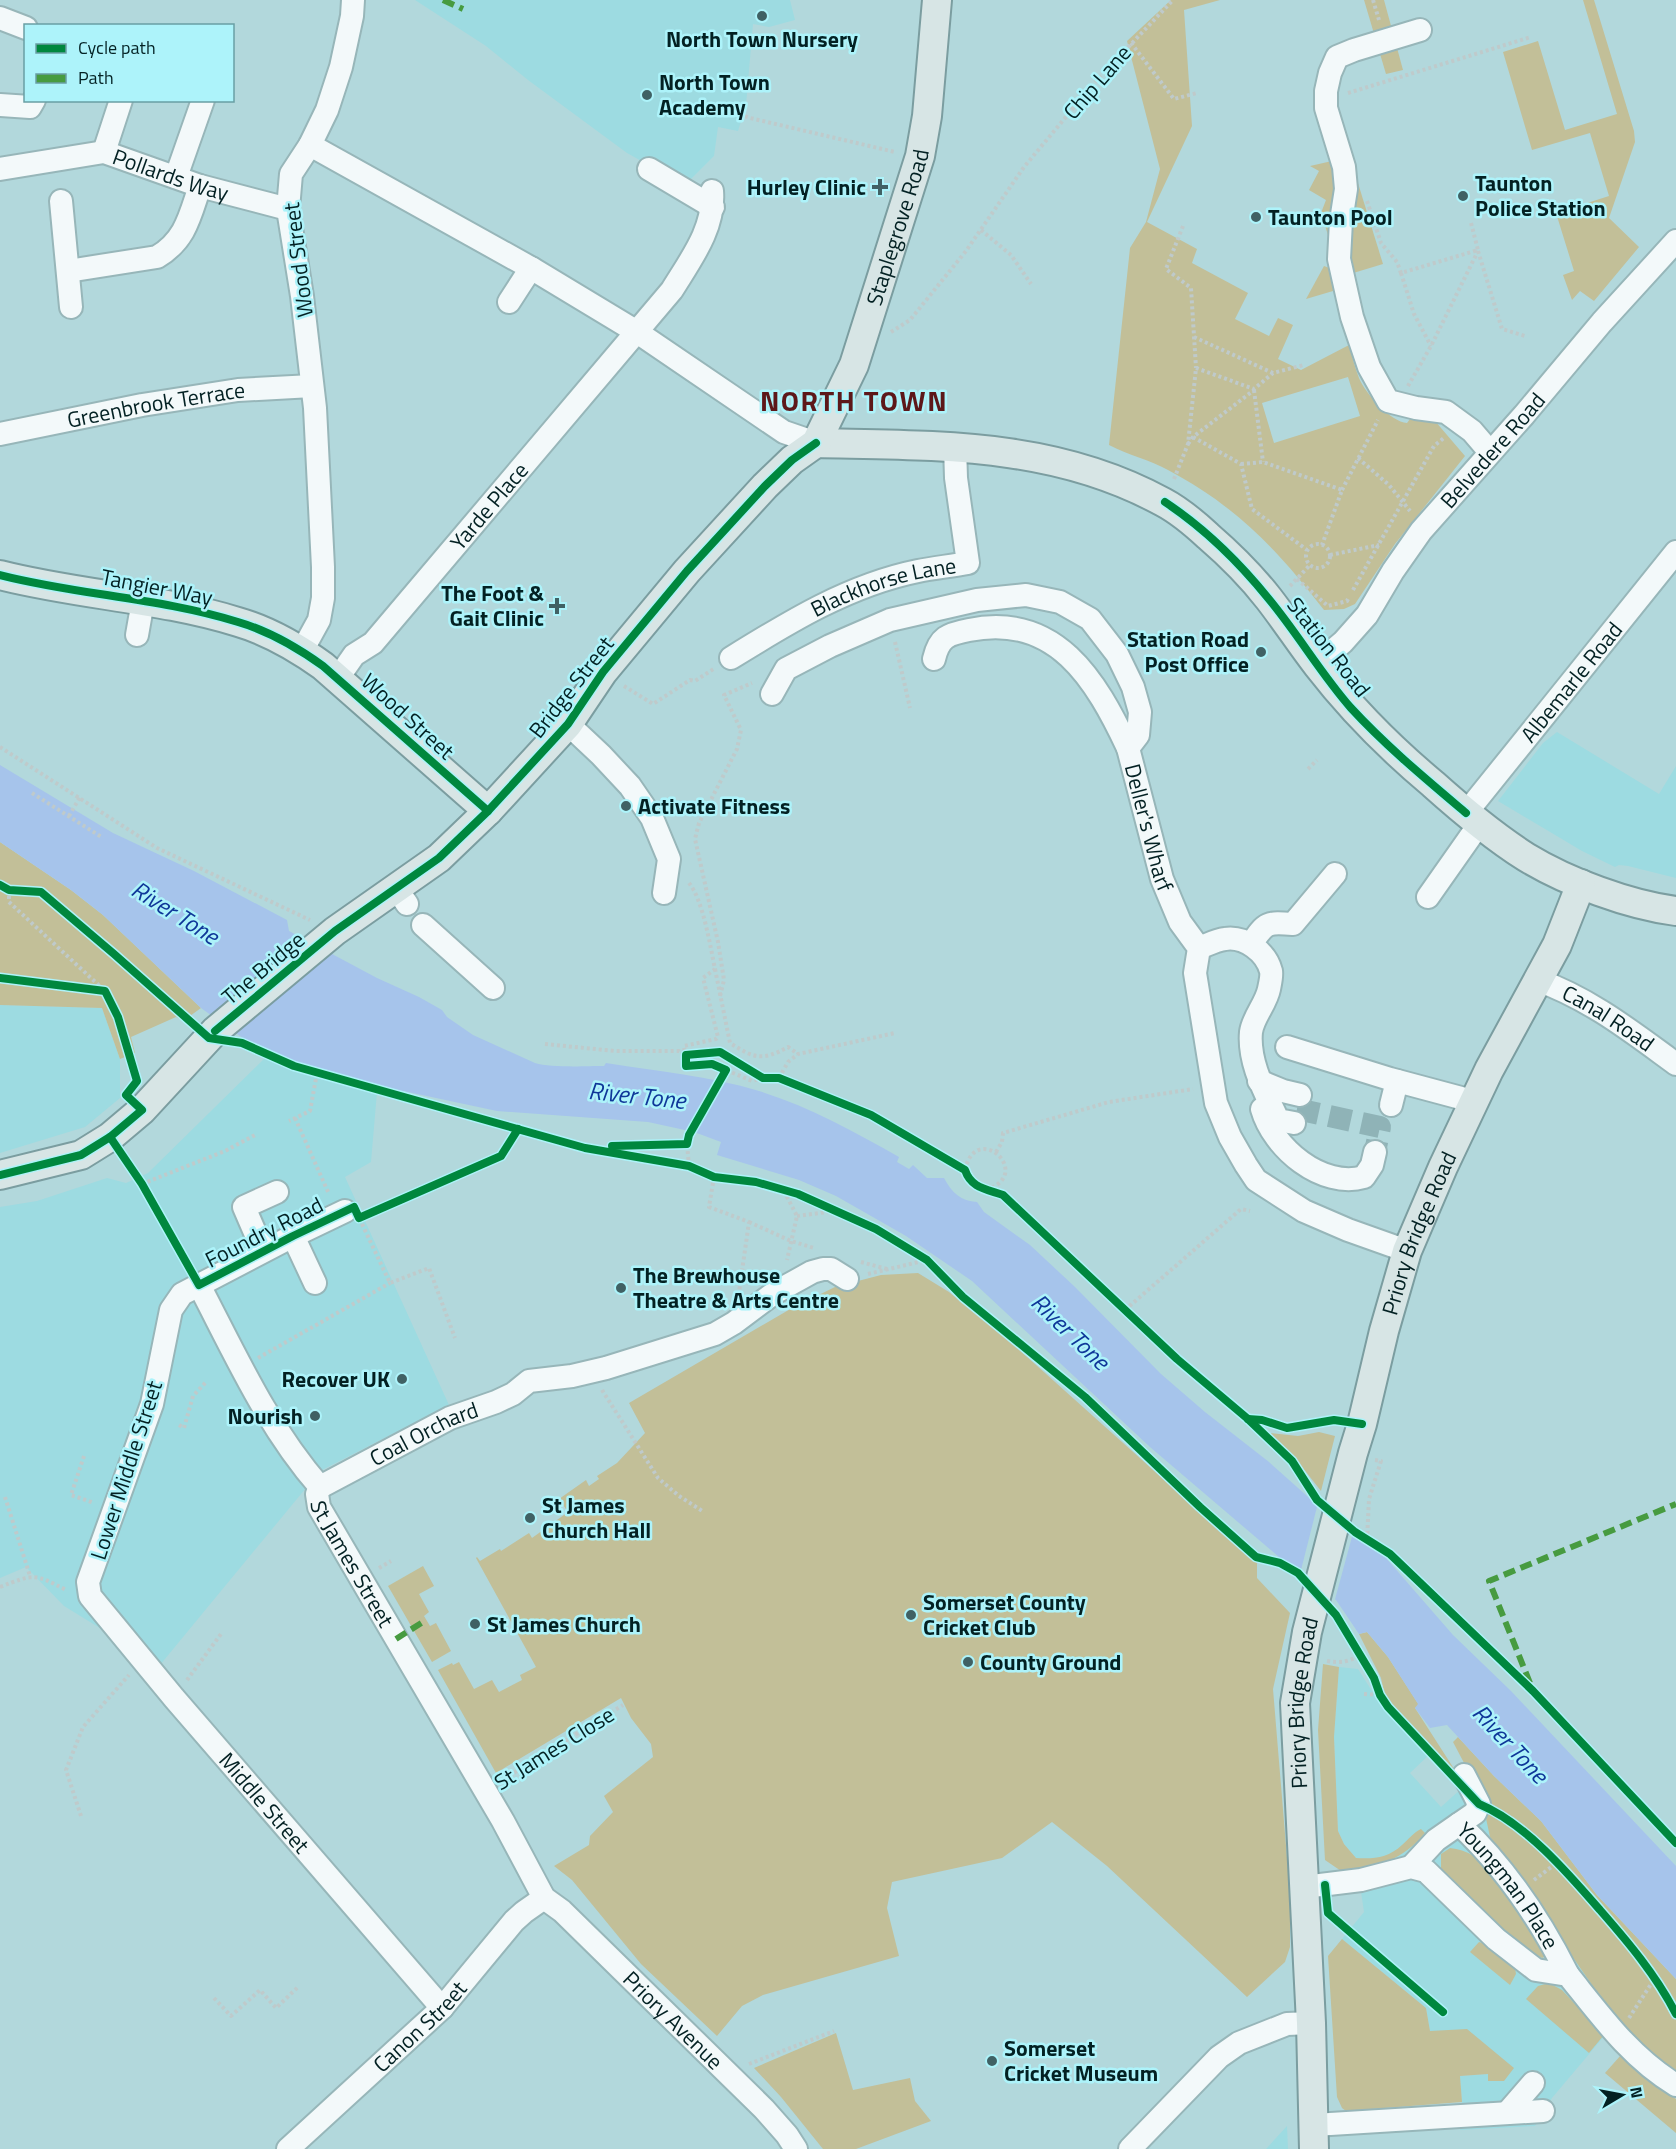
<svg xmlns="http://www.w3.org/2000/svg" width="1676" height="2149" font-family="'Titillium Web',sans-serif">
	<rect width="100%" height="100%" fill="#b2d8dc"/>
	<g fill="#9ddbe1">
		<polygon points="415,0 790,0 795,20 769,27 753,24 746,105 738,131 718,127 714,156 685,185 627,153 528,80 486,46"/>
		<polygon points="1557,732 1659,794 1676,766 1676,878 1628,866 1619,865 1615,867 1582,851 1498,801 1543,743"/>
		<polygon points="0,1005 102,1008 120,1059 120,1098 85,1127 0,1153"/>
		<polygon points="266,1057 312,1075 377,1092 371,1162 345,1177 449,1405 320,1471 160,1665 64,1606 26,1567 0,1578 0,1207 37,1201 107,1178 126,1183 148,1173"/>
		<polygon points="1339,1667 1358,1669 1384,1710 1430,1754 1410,1773 1441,1807 1462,1788 1487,1817 1490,1837 1617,2021 1552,2098 1535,2126 1460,2130 1462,2102 1460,2076 1488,2074 1503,2081 1430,2031 1426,2008 1342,1939 1364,1912 1356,1858 1344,1844 1338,1831 1334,1737"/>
		<polygon points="1287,2126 1288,2149 1266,2149"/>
	</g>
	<g fill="#c2bf98" fill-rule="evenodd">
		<path d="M1171 0H1220L1184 10 1192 126 1147 222 1197 249 1192 263 1248 293 1235 319 1269 336 1278 318 1293 325 1278 359 1301 370 1349 345C1352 356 1355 368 1359 378 1365 393 1391 422 1407 423L1410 419 1435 421 1465 456 1395 544 1355 604 1344 609 1324 610C1278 550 1236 506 1168 470 1150 460 1128 455 1109 445L1130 248 1146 222 1160 169 1127 41ZM1348 377 1360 416 1274 443 1262 403Z"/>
		<polygon points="1364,0 1384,0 1403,70 1386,74"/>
		<polygon points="1583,0 1594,0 1634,131 1635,142 1609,218 1639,247 1594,301 1580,291 1572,300 1563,275 1574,271 1556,213 1609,196 1590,133 1532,150 1503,52 1538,41 1565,130 1617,114"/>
		<polygon points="1332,161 1336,181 1328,235 1321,213 1326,200 1309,190 1319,171 1310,166"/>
		<polygon points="1353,167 1383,264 1350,274"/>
		<polygon points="1324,266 1332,269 1333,291 1306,299"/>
		<polygon points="0,842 71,890 103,915 201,1008 183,1021 176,1017 131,1037 135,1053 120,1059 102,1008 0,1005"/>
		<polygon points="918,1273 949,1292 1007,1339 1257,1563 1257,1578 1290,1613 1273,1689 1290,1894 1290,1947 1285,1962 1247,1997 1107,1866 1052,1822 1002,1858 892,1882 887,1908 899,1956 763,1995 742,2006 717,2036 641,1964 572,1880 554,1866 589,1845 590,1836 613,1812 604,1796 653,1757 651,1744 631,1718 621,1698 496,1773 438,1670 452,1663 453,1665 459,1662 474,1689 492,1680 499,1692 522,1680 520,1675 536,1667 476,1558 477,1557 480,1561 500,1549 501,1551 529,1533 532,1538 568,1512 559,1499 586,1480 589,1486 599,1479 597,1476 617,1463 645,1433 629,1403 792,1308 835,1287 881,1275"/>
		<polygon points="1319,1432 1335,1436 1321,1491 1295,1458 1270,1433 1298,1436"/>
		<polygon points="423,1566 434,1586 419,1594 429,1612 424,1616 430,1626 436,1623 451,1651 432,1662 388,1586"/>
		<polygon points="1367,1632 1388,1657 1419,1705 1415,1708 1458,1775 1392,1704 1384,1692 1381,1678 1359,1634"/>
		<path d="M1323 1664 1339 1667 1334 1737 1338 1831 1344 1844 1356 1858C1374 1859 1388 1858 1402 1845 1409 1839 1413 1833 1421 1829L1425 1833C1403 1860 1377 1867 1344 1873L1325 1860 1318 1730Z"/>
		<polygon points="1458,1737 1494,1776 1541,1821 1597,1895 1676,1979 1676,2072 1664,2067 1617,2021 1524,1887 1490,1837 1481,1795 1453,1742"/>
		<path d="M1450 1848C1497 1852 1526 1920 1547 1956L1542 1958 1514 1941 1447 1881 1441 1868V1854Z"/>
		<polygon points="1342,1939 1426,2008 1430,2031 1467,2029 1514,2068 1504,2081 1488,2081 1488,2074 1460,2076 1462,2102 1346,2111 1342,2108 1337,2097 1328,1956"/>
		<polygon points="1479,1942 1486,1944 1515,1968 1516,1974 1510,1985 1470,1952"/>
		<polygon points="1549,1983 1562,1990 1604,2035 1589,2053 1526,1999 1538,1986"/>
		<polygon points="836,2033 853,2090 910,2078 915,2101 931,2121 856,2149 823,2149 781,2097 754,2068"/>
		<polygon points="1621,2055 1665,2092 1676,2099 1676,2133 1605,2073"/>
	</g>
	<path fill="#a6c4eb" d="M0 765 113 833 194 871 287 920 289 931 377 978 419 997 442 1010 447 1017 473 1035 535 1063C551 1068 586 1066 604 1066L606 1063C657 1071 710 1076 759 1091 808 1106 855 1132 899 1157L897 1162 909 1169 913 1165 927 1178H944C952 1193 961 1201 977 1202L984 1212 1030 1245 1075 1287 1161 1374 1205 1412 1269 1462 1353 1537 1386 1558 1453 1635 1511 1691 1676 1866V1979L1597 1895 1541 1821 1494 1776 1447 1725 1430 1728 1415 1708 1418 1704 1388 1657 1367 1632 1359 1634 1336 1600 1299 1570 1286 1563 1150 1447 972 1281 906 1236 836 1196 799 1180 717 1155 721 1142 694 1132 648 1122 497 1111 361 1082 299 1063 247 1041 201 1008 103 915 71 890 0 842Z"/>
	<polygon fill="#b2d8dc" points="1318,1503 1353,1533 1334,1603 1300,1574"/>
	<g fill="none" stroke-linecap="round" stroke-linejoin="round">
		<polyline stroke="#8fb3b7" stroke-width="22" stroke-dasharray="22 11" stroke-linecap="butt" points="1297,1109 1380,1127 1375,1152"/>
		<g stroke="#97b6b9" stroke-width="26">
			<g id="minor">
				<polyline points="0,18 26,28"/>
				<polyline points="1420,30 1354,50 1337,57 1330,73 1326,91 1326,108 1344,167 1346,189 1341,221 1339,259 1352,317 1369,367 1388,401 1416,408 1446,412 1472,431 1490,452"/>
				<polyline points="0,105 30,107 34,100"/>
				<polyline points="310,145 531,268 637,332 784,432 816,443"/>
				<polyline points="104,152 121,100"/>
				<path id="s1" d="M0 169 104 152 200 186 288 209"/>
				<polyline points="649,169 713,207"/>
				<polyline points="176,177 203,100"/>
				<polyline points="61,201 71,307"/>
				<path d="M68 271 157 257C186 240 190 215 200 186"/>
				<polyline points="509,302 531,268"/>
				<path id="s2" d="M0 434 142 405 238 390 312 386"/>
				<polyline points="137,635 143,601"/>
				<polyline points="302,651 319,620 323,598 323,567 315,408 302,296 288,209 291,174 310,145 327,110 341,67 352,16 353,0"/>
				<path id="s3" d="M731 658C789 622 849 585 918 571 934 568 951 566 968 563L956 478 955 446"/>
				<path d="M934 659C939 637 948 634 969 630 1056 612 1096 680 1128 748"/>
				<path id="s4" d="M1317 664 1343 642 1367 615 1393 571 1421 531 1524 415 1602 322 1676 241"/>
				<path id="s5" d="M338 678 354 655 373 643 672 290C691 259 715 228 712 191"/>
				<path id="s6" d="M772 694 786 669 830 646 890 620 977 600 1026 595 1060 602 1090 619 1117 654 1133 687 1140 712 1138 735 1128 748 1162 879 1180 922 1199 948 1195 973 1216 1103 1230 1137 1246 1165 1256 1180 1304 1211 1348 1230 1407 1251"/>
				<polyline points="568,724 601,755 630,786 652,818 669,859 664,893"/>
				<path id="s7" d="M1466 813 1676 552"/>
				<polyline points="396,888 407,904"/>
				<polyline points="1428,897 1480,823"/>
				<polyline points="423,925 493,988"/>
				<path d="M1251 944C1266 922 1267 922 1293 924L1335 874"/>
				<path d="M1199 948C1207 945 1216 940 1225 939 1245 936 1266 952 1271 971 1272 976 1270 984 1269 989 1266 1004 1253 1017 1251 1032 1248 1063 1266 1094 1278 1120L1294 1123"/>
				<path id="s8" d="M1537 980C1589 998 1632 1032 1676 1064"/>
				<polyline points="1287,1047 1390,1079 1461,1098 1473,1105"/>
				<polyline points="1259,1081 1283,1091 1300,1095"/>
				<polyline points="1391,1105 1397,1081"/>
				<path d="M1262 1109C1273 1148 1322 1189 1364 1177L1372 1165 1375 1152"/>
				<path id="s9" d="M345 1211 293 1236 182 1294 171 1310 152 1404 88 1582 90 1596 174 1698 442 2008"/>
				<polyline points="293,1236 315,1283"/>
				<polyline points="263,1251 244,1207 277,1192"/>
				<path d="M199 1285C235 1354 268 1428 320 1487"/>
				<path id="s10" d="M320 1487 317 1494 319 1507 503 1821 544 1898 562 1911 764 2109 787 2135 796 2149"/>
				<path id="s11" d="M320 1487 450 1418 496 1402 513 1394 529 1381 572 1376 606 1368 715 1334 734 1323 774 1293 812 1272 823 1269H831L847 1279"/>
				<polyline points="1459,1824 1475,1813 1479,1804 1464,1775"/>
				<path id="s12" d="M1411 1867 1436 1840 1459 1824C1505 1867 1540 1919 1568 1975"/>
				<path d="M1304 1887 1361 1880 1411 1867 1426 1871 1496 1939 1536 1970 1568 1975C1601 2016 1631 2058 1676 2085"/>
				<polyline points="1507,2113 1533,2083"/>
				<polyline points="1314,2125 1543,2111"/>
				<path id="s13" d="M288 2149 442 2008 514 1921 524 1912 544 1898"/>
				<polyline points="1130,2149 1219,2057 1239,2043 1287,2024 1311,2023"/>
			</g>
		</g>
		<g stroke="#7b9da0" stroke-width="32">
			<g id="major">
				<path d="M816 443C938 446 1053 442 1163 502 1180 511 1194 523 1208 536 1230 555 1251 576 1269 599 1286 621 1301 644 1318 666 1352 710 1390 748 1433 784 1462 810 1493 836 1526 857 1567 882 1629 905 1676 911"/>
				<path d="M0 575C78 595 161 598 238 622 269 631 298 648 323 666L488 811"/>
				<path id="s14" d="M0 1175 81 1155 110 1137 142 1110 215 1031 335 931 439 858 488 811 568 724 603 672 687 571 765 486 792 460 816 443 854 365 920 156 927 116 937 0"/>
				<path id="s15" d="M1314 2149 1311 2023 1295 1703 1307 1632 1353 1453 1362 1424 1384 1331 1407 1251 1443 1167 1489 1070 1557 945 1581 884"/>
			</g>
		</g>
		<g stroke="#bfcacb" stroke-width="4" stroke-dasharray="3 3" stroke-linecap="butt">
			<polyline points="1373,0 1379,20"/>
			<polyline points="1131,43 1174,99 1197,93"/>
			<polyline points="1348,93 1531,37"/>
			<polyline points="728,110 750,118 895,152"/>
			<polyline points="1367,201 1381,243 1397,262 1401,273 1478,250 1471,223"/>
			<polyline points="1183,226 1166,269 1191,288 1196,368"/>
			<polyline points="981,230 1011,255 1031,284"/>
			<polyline points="1478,251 1502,329 1525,336"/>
			<polyline points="1401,273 1414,314 1431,346"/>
			<polyline points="891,332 910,320 966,251 1024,167 1096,81 1173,0"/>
			<polyline points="1194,337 1273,373"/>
			<polyline points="1408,386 1431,346 1478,251"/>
			<polyline points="1254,390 1263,462"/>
			<polyline points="1193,437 1241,464 1252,509 1307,550"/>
			<polyline points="1188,444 1193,437 1254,390"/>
			<polyline points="1358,458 1389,485 1410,511"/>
			<polyline points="1241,464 1263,462 1342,490 1322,545"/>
			<polyline points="1174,479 1188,444 1196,368 1254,389 1273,373 1304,365"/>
			<polyline points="1342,490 1378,420"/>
			<circle cx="1318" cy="556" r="12"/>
			<polyline points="1330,555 1379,545"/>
			<polyline points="1297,579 1328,606 1347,601 1348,599"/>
			<polyline points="1290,586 1310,565"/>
			<polyline points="1353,590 1434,446 1445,437"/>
			<polyline points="895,642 910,708"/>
			<polyline points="624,686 653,704 690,680 695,681 715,668"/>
			<polyline points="0,747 157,848 310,920"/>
			<polyline points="1308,769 1317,760"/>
			<polyline points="32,793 103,838"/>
			<polyline points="69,816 80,797"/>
			<path d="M689 883C703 900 710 945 715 969L703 978 718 1037 716 1039 684 1046 686 1066 712 1064 752 1081 763 1078"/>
			<polyline points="9,890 9,902 105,991"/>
			<path d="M715 969 730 1043C755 1059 762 1061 788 1047L798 1054"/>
			<polyline points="720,996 724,980 718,942 695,839 699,823 737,749 741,730 724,695 752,683"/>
			<polyline points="239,1043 294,1066 317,1073 310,1111 289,1121"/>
			<polyline points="545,1044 615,1051 679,1051 685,1054"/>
			<polyline points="779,1078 788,1062 798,1054 895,1033"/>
			<polyline points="295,1118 329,1194"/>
			<polyline points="585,1148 689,1166 714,1177 756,1182 798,1194 876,1229"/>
			<polyline points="996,1152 1002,1142 1003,1133 1109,1102 1193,1089"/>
			<polyline points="124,1158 142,1184 188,1267"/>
			<polyline points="689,1166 687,1144 689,1135 726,1070"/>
			<path d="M965 1170C976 1120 1034 1173 988 1189"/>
			<polyline points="714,1177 709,1207 749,1222 739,1292"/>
			<polyline points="142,1184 225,1151 255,1135"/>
			<polyline points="784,1191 797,1216 787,1260"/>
			<polyline points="365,1215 501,1156 518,1129"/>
			<polyline points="797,1216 835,1211"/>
			<polyline points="749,1222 791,1241 814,1248"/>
			<polyline points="362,1224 390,1283 429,1268 455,1338"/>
			<polyline points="861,1262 887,1269"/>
			<polyline points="868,1274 927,1260"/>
			<polyline points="1125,1310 1241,1209 1250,1211"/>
			<polyline points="258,1358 390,1283"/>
			<polyline points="602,1390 658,1478 679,1496 704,1512"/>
			<polyline points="179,1425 184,1428 193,1396 206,1382"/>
			<polyline points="84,1456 71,1495 94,1503"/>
			<polyline points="5,1497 30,1576"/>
			<polyline points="1367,1540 1369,1499 1381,1461 1375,1460"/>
			<polyline points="379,1568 391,1561"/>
			<path d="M0 1587C34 1574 34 1573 66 1590"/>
			<path d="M1327 1661C1340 1663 1349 1662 1360 1655"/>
			<polyline points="187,1680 221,1634"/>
			<polyline points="1364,1694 1380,1695"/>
			<polyline points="504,1779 623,1705"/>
			<polyline points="81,1816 66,1770 83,1727 129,1675"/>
			<polyline points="1534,1880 1558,1862"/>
			<polyline points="214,1998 231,2016 260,1990 276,2008 298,1987"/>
			<polyline points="1629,2018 1655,1978"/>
			<polyline points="749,2064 834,2031"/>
		</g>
		<use href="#minor" stroke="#f3f9fa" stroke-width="22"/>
		<use href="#major" stroke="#d7e5e5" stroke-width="28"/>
		<g stroke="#479b40" stroke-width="6" stroke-dasharray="12 6" stroke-linecap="butt">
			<polyline points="443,0 463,9"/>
			<polyline points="396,1639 426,1620"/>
			<polyline points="1530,1683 1489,1581 1676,1504"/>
		</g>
		<g stroke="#adf3fa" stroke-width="11">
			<g id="cycleway">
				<path d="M1165 502C1204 528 1238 561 1268 598 1298 634 1321 674 1351 708 1386 746 1427 780 1466 813"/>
				<path d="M0 575C78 595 161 598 238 622 269 631 298 648 323 666L488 811"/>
				<path d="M0 885 9 890 41 892 114 954 209 1038 242 1043 294 1066 585 1148 689 1166 714 1177 756 1182 798 1194 876 1229 927 1260 963 1297 1085 1397 1200 1507 1256 1557 1280 1563 1298 1573 1336 1615 1374 1678 1380 1695 1388 1707 1479 1804C1525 1823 1568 1873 1600 1910 1628 1942 1656 1975 1676 2014"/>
				<polyline points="0,978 105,991 118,1017 137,1081 126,1095 142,1110 110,1137 81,1155 0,1175"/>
				<polyline points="215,1031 335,931 439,858 488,811 568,724 603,672 687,571 765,486 792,460 816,443"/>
				<polyline points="110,1137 142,1184 199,1285 293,1236 354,1207 359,1218 501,1156 518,1129"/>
				<path d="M612 1146 687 1144 689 1135 726 1070 712 1064 686 1066V1055L720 1052 763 1078H779L871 1115 965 1170C971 1188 986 1189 1003 1195L1177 1359 1248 1419 1292 1461 1317 1500 1355 1532 1390 1554 1533 1691 1676 1843"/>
				<polyline points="1248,1419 1262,1420 1287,1428 1334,1420 1362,1424"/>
				<polyline points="1325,1885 1328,1913 1443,2012"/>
			</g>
		</g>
		<use href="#cycleway" stroke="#00873e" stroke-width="8"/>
	</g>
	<g fill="#406164" stroke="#adf3fa" stroke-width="2">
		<circle cx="762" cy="16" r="6"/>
		<circle cx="647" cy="95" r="6"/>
		<path d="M877 178h6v6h6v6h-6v6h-6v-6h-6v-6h6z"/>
		<circle cx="1463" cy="196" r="6"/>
		<circle cx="1256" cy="217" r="6"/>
		<path d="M554 597h6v6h6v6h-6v6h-6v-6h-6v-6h6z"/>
		<circle cx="1261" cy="652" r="6"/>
		<circle cx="626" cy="806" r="6"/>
		<circle cx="621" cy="1288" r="6"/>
		<circle cx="402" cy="1379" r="6"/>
		<circle cx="315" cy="1416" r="6"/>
		<circle cx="530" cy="1518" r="6"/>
		<circle cx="911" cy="1615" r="6"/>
		<circle cx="475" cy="1624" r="6"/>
		<circle cx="968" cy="1662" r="6"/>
		<circle cx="992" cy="2061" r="6"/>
	</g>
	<g text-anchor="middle" stroke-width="5" stroke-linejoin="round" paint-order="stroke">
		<g font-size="22" font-weight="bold" fill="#032123" stroke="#adf3fa" text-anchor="start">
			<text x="762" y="47" text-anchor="middle">North Town Nursery</text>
			<text x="659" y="90">North Town<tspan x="659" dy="25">Academy</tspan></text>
			<text x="1475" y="191">Taunton<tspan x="1475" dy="25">Police Station</tspan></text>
			<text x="866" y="195" text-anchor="end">Hurley Clinic</text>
			<text x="1268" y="225">Taunton Pool</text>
			<text x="544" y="601" text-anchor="end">The Foot &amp;<tspan x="544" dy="25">Gait Clinic</tspan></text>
			<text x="1249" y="647" text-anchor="end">Station Road<tspan x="1249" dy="25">Post Office</tspan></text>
			<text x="638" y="814">Activate Fitness</text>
			<text x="633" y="1283">The Brewhouse<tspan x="633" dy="25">Theatre &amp; Arts Centre</tspan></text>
			<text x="390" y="1387" text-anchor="end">Recover UK</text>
			<text x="303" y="1424" text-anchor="end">Nourish</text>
			<text x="542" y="1513">St James<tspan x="542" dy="25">Church Hall</tspan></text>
			<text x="923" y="1610">Somerset County<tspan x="923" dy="25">Cricket Club</tspan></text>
			<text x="487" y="1632">St James Church</text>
			<text x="980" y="1670">County Ground</text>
			<text x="1004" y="2056">Somerset<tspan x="1004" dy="25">Cricket Museum</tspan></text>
		</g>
		<g font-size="22" fill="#032123" stroke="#adf3fa">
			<text transform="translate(1097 82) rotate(-49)" y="8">Chip Lane</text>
			<text dy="8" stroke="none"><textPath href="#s1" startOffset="176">Pollards Way</textPath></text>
			<text dy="8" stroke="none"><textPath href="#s14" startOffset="1344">Staplegrove Road</textPath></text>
			<text transform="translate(298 260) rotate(-97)" y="8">Wood Street</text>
			<text dy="8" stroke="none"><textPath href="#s2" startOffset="159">Greenbrook Terrace</textPath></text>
			<text dy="8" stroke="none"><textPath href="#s4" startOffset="278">Belvedere Road</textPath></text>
			<text dy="8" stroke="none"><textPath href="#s5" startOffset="230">Yarde Place</textPath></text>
			<text transform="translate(157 587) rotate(11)" y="8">Tangier Way</text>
			<text dy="8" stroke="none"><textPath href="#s3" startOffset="170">Blackhorse Lane</textPath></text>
			<text transform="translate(1329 647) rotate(52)" y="8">Station Road</text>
			<text dy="8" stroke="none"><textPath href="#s7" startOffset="168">Albemarle Road</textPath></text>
			<text transform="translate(571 687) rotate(-52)" y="8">Bridge Street</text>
			<text transform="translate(408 716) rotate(42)" y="8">Wood Street</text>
			<text dy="8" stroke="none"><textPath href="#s6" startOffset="580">Deller's Wharf</textPath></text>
			<text transform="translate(263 968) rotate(-40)" y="8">The Bridge</text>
			<text dy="8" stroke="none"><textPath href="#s8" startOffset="81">Canal Road</textPath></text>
			<text transform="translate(264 1232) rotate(-27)" y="8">Foundry Road</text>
			<text dy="8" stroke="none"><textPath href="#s15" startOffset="933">Priory Bridge Road</textPath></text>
			<text dy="8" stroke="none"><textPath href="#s11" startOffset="117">Coal Orchard</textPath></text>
			<text transform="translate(126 1470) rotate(-72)" y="8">Lower Middle Street</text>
			<text dy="8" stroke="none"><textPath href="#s10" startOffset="86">St James Street</textPath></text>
			<text dy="8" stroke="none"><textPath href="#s15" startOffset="447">Priory Bridge Road</textPath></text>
			<text transform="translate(554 1748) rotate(-32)" y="8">St James Close</text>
			<text dy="8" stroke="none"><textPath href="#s9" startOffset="772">Middle Street</textPath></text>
			<text dy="8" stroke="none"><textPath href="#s12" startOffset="144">Youngman Place</textPath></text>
			<text dy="8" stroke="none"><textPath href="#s10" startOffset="650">Priory Avenue</textPath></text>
			<text dy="8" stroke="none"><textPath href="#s13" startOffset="180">Canon Street</textPath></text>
		</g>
		<g font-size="24" font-style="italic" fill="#0f3799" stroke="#adf3fa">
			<text transform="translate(175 913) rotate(32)" y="8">River Tone</text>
			<text transform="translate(637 1096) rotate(6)" y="8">River Tone</text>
			<text transform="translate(1070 1332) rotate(44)" y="8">River Tone</text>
			<text transform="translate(1510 1744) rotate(47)" y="8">River Tone</text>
		</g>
		<g font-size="28" font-weight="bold" letter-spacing="1.5" fill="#5d181a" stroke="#adf3fa">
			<text x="854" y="411">NORTH TOWN</text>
		</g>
	</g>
	<rect x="24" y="24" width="210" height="78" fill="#adf3fa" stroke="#699fa4" stroke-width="1.5"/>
	<rect x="36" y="44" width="30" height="9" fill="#00873e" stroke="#699fa4" stroke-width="1.5"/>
	<text x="78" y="54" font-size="18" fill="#032123">Cycle path</text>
	<rect x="36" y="74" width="30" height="9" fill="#479b40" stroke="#699fa4" stroke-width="1.5"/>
	<text x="78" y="84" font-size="18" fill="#032123">Path</text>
	<g transform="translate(1622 2095) rotate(80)" stroke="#adf3fa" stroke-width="4.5" paint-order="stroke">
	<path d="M0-4.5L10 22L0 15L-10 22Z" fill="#032123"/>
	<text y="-9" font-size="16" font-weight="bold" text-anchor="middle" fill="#032123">N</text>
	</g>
</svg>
